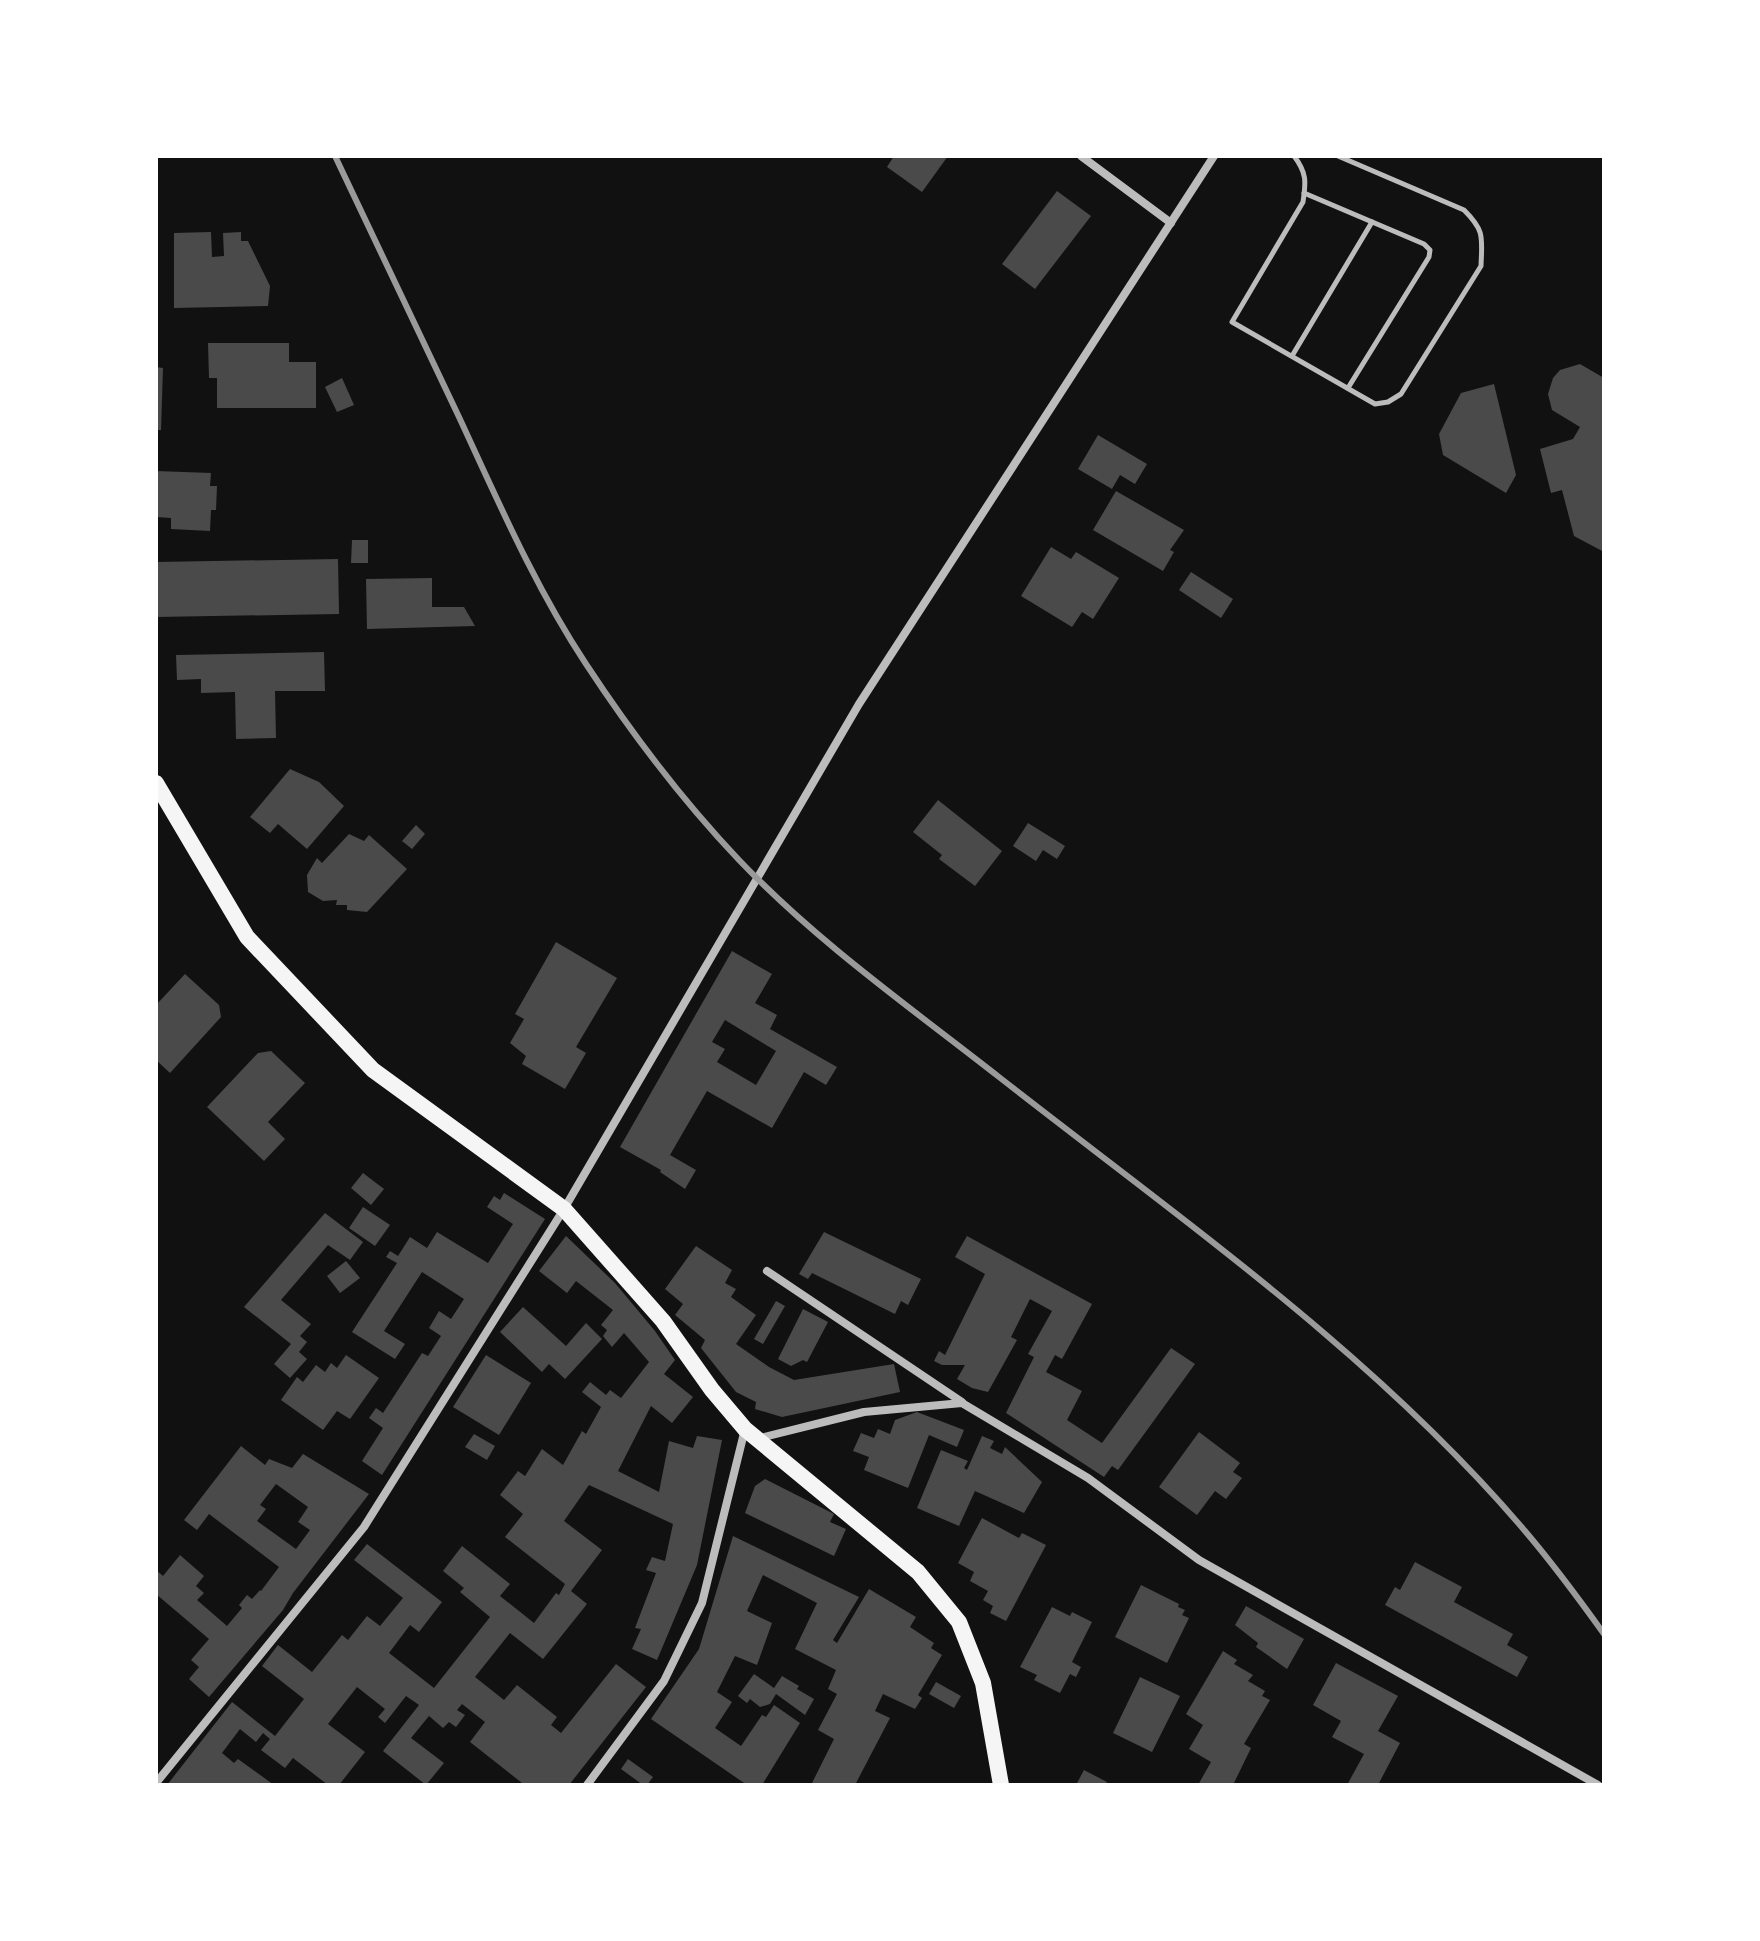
<svg xmlns="http://www.w3.org/2000/svg" width="1760" height="1941" font-family="Lato,sans-serif">
	<rect width="100%" height="100%" fill="#111"/>
	<g fill="#4a4a4a" fill-rule="evenodd">
		<polygon points="894,156 948,156 922,192 887,167"/>
		<polygon points="1057,191 1091,216 1035,289 1002,264"/>
		<polygon points="211,232 212,257 224,256 223,233 241,232 241,241 248,241 270,286 268,306 174,308 174,233"/>
		<polygon points="208,343 289,343 289,362 316,362 316,408 217,408 217,378 209,378"/>
		<polygon points="1580,364 1604,378 1604,552 1574,536 1562,490 1551,493 1540,449 1573,439 1580,427 1552,410 1548,394 1553,378 1560,370"/>
		<polygon points="156,367 163,368 161,430 156,430"/>
		<polygon points="342,378 354,405 337,412 325,387"/>
		<polygon points="1494,384 1516,475 1506,493 1443,455 1439,434 1461,393"/>
		<polygon points="1098,435 1147,464 1135,484 1120,475 1112,489 1078,469"/>
		<polygon points="156,471 211,473 210,486 217,486 216,510 211,510 210,531 171,529 171,518 156,517"/>
		<polygon points="1116,491 1184,530 1170,550 1174,552 1163,571 1093,530"/>
		<polygon points="352,540 368,540 368,563 351,563"/>
		<polygon points="1051,547 1071,559 1076,552 1119,578 1093,619 1082,612 1072,627 1021,596"/>
		<polygon points="338,559 339,614 156,617 156,562"/>
		<polygon points="1191,572 1233,599 1221,618 1179,590"/>
		<polygon points="432,578 432,607 464,607 475,626 367,629 366,579"/>
		<polygon points="324,652 325,691 275,691 276,738 236,739 235,692 201,693 201,679 177,680 176,655"/>
		<polygon points="290,769 319,782 344,806 307,849 278,824 270,833 250,817"/>
		<polygon points="938,800 1002,851 975,886 939,859 942,855 913,832"/>
		<polygon points="1028,823 1065,846 1057,859 1043,850 1036,861 1013,846"/>
		<polygon points="416,825 425,834 412,849 402,841"/>
		<polygon points="349,834 364,841 369,835 407,869 367,912 347,910 347,905 336,905 337,900 323,901 308,892 307,875 317,858 322,863"/>
		<polygon points="556,942 617,978 576,1047 586,1053 565,1089 522,1064 526,1056 510,1043 524,1019 515,1014"/>
		<path d="M732 951 772 974 755 1003 777 1015 770 1029 837 1067 826 1085 804 1072 772 1128 707 1091 670 1155 696 1170 685 1189 660 1172 661 1170 620 1147ZM725 1020 776 1051 756 1085 717 1062 725 1049 712 1042Z"/>
		<polygon points="185,974 219,1005 221,1017 170,1073 156,1060 156,1005"/>
		<polygon points="271,1051 305,1083 268,1122 285,1139 264,1161 207,1107 258,1053"/>
		<polygon points="363,1173 384,1189 371,1205 351,1188"/>
		<polygon points="504,1193 545,1219 382,1475 362,1461 383,1428 369,1418 376,1408 383,1413 422,1353 428,1356 441,1336 429,1328 439,1311 451,1319 464,1299 422,1272 384,1331 405,1344 395,1359 352,1332 397,1263 386,1257 390,1251 398,1256 410,1237 427,1248 437,1232 488,1263 513,1224 487,1207 494,1196 500,1200"/>
		<polygon points="363,1207 390,1225 375,1246 349,1228"/>
		<polygon points="325,1213 363,1242 350,1260 328,1245 281,1300 311,1324 300,1336 307,1342 299,1352 307,1359 290,1378 274,1364 291,1344 244,1307"/>
		<polygon points="824,1232 921,1279 908,1305 901,1301 895,1314 812,1273 808,1279 799,1274"/>
		<polygon points="566,1236 615,1283 655,1331 675,1360 664,1374 693,1397 672,1423 651,1406 618,1471 659,1492 669,1441 693,1448 697,1436 722,1440 697,1565 657,1660 632,1649 641,1629 635,1628 656,1573 646,1570 652,1557 665,1561 673,1524 589,1485 564,1521 602,1550 571,1591 587,1604 543,1659 510,1633 475,1677 504,1700 517,1685 557,1717 551,1725 561,1733 616,1664 646,1687 569,1785 521,1785 522,1783 470,1742 485,1722 462,1704 457,1710 465,1715 456,1727 449,1722 443,1728 429,1716 411,1738 444,1763 426,1785 383,1751 419,1705 406,1696 385,1723 378,1717 385,1709 357,1687 328,1724 365,1752 339,1785 328,1785 293,1758 285,1768 261,1750 270,1739 263,1733 256,1742 240,1729 222,1753 234,1763 238,1759 274,1785 167,1785 232,1702 275,1736 304,1699 262,1666 278,1645 312,1672 342,1635 348,1640 367,1616 380,1626 403,1598 354,1560 367,1544 442,1602 419,1632 410,1625 389,1653 434,1688 490,1617 460,1592 464,1588 443,1571 462,1546 510,1584 500,1596 534,1623 556,1593 559,1595 565,1584 505,1537 523,1514 500,1495 518,1471 525,1476 542,1449 563,1465 582,1431 586,1434 601,1407 582,1392 590,1382 606,1395 610,1390 621,1398 649,1362 624,1333 612,1347 603,1336 607,1330 601,1325 613,1310 576,1281 567,1293 539,1271"/>
		<polygon points="967,1236 1092,1304 1062,1359 1055,1355 1046,1372 1082,1391 1067,1420 1102,1443 1171,1348 1195,1364 1118,1470 1112,1466 1104,1477 1006,1413 1034,1357 1028,1354 1052,1311 1030,1299 1011,1337 1017,1340 988,1392 972,1388 957,1379 965,1365 942,1365 934,1361 939,1351 945,1355 985,1274 955,1257"/>
		<polygon points="696,1246 732,1270 725,1283 736,1289 731,1297 756,1315 736,1344 769,1367 794,1380 894,1364 900,1392 782,1417 755,1409 756,1402 736,1392 701,1348 705,1340 675,1315 683,1304 665,1289"/>
		<polygon points="346,1261 360,1278 340,1293 327,1276"/>
		<polygon points="776,1301 785,1306 763,1344 754,1339"/>
		<polygon points="523,1307 566,1346 586,1323 602,1339 565,1379 549,1364 542,1372 500,1332"/>
		<polygon points="803,1309 828,1322 807,1362 803,1360 791,1366 778,1359"/>
		<polygon points="346,1355 379,1378 350,1419 337,1411 323,1430 281,1400 297,1377 303,1382 316,1365 325,1372 331,1363 337,1368"/>
		<polygon points="486,1355 531,1383 499,1435 453,1407"/>
		<polygon points="917,1412 964,1430 957,1447 929,1435 908,1488 864,1470 869,1457 853,1451 861,1433 874,1438 878,1429 890,1434 895,1420"/>
		<polygon points="1199,1432 1240,1463 1233,1472 1242,1478 1226,1499 1215,1491 1197,1515 1159,1487"/>
		<polygon points="474,1434 495,1446 487,1460 465,1447"/>
		<polygon points="982,1436 994,1441 990,1448 1002,1454 1005,1447 1042,1482 1024,1513 975,1491 959,1526 917,1508 941,1450 968,1461 964,1468 967,1470"/>
		<path d="M241 1446 265 1465 269 1459 292 1468 303 1454 369 1494 293 1593 283 1610 209 1697 189 1679 199 1667 191 1660 209 1639 156 1594V1570L163 1576 180 1555 204 1576 196 1586 204 1593 197 1600 227 1626 242 1608 239 1605 247 1595 252 1599 260 1590 261 1591 279 1567 209 1514 197 1530 184 1520ZM276 1484 308 1507 298 1522 310 1530 296 1549 257 1521 266 1509 260 1505Z"/>
		<polygon points="765,1479 834,1514 830,1522 846,1529 834,1556 745,1513 755,1486"/>
		<polygon points="982,1518 1019,1538 1022,1533 1046,1545 1006,1621 990,1613 993,1606 983,1600 988,1591 970,1581 974,1572 958,1563"/>
		<polygon points="733,1536 859,1597 833,1640 837,1643 869,1589 916,1617 910,1627 934,1643 931,1648 942,1655 918,1695 922,1698 915,1709 883,1694 875,1711 890,1718 855,1785 811,1785 834,1739 818,1730 837,1694 828,1689 836,1670 795,1649 817,1603 763,1575 747,1611 772,1623 757,1665 735,1656 717,1692 732,1702 715,1728 741,1746 762,1715 766,1717 774,1705 800,1723 762,1785 747,1785 651,1719 699,1649"/>
		<polygon points="1415,1562 1462,1587 1454,1602 1513,1634 1507,1645 1528,1657 1517,1677 1385,1605 1395,1587 1400,1590"/>
		<polygon points="1141,1585 1179,1604 1178,1607 1185,1610 1182,1615 1189,1618 1167,1663 1115,1637"/>
		<polygon points="1246,1606 1304,1639 1287,1669 1256,1647 1258,1643 1235,1625"/>
		<polygon points="1052,1607 1070,1616 1072,1612 1092,1622 1072,1662 1081,1667 1076,1677 1070,1674 1060,1693 1034,1680 1037,1675 1020,1667"/>
		<polygon points="1223,1651 1237,1660 1234,1664 1253,1675 1248,1681 1265,1691 1262,1696 1270,1700 1244,1744 1251,1748 1233,1785 1198,1785 1211,1762 1189,1749 1203,1725 1186,1714"/>
		<polygon points="1336,1663 1398,1696 1378,1731 1400,1743 1378,1785 1347,1785 1364,1754 1332,1737 1341,1721 1313,1705"/>
		<polygon points="754,1674 774,1688 782,1676 799,1686 797,1689 814,1699 805,1715 776,1694 770,1704 760,1707 750,1699 747,1703 738,1696"/>
		<polygon points="1140,1677 1180,1696 1152,1752 1113,1733"/>
		<polygon points="936,1682 961,1696 954,1708 929,1694"/>
		<polygon points="628,1759 653,1777 647,1785 643,1785 621,1769"/>
		<polygon points="1084,1770 1107,1782 1105,1785 1076,1785"/>
	</g>
	<g fill="none" stroke-linecap="round" stroke-linejoin="round">
		<g stroke="#bcbcbc" stroke-width="5">
			<path d="M1294 156C1307 173 1306 182 1303 202L1232 322 1375 404 1388 402 1401 394 1481 266C1482 237 1485 231 1464 210L1338 156"/>
			<polyline points="1304,193 1424,244 1430,250 1429,257 1348,388"/>
			<polyline points="1292,356 1372,222"/>
		</g>
		<g stroke="#bcbcbc" stroke-width="8">
			<polyline points="1081,156 1171,223"/>
			<polyline points="767,1271 962,1402"/>
			<polyline points="756,1439 864,1412 962,1403 1088,1478 1199,1560 1598,1785"/>
			<polyline points="156,1783 364,1527 564,1209 859,704 1214,156"/>
			<polyline points="587,1785 664,1681 702,1603 745,1429"/>
		</g>
		<polyline stroke="#f5f5f5" stroke-width="16" points="156,783 247,937 373,1070 564,1209 663,1321 712,1390 745,1429 918,1572 959,1622 983,1683 1001,1785"/>
		<path stroke="#9a9a9a" stroke-width="6" d="M335 156C377 243 418 330 459 417 498 501 535 587 586 664 632 734 682 800 739 860 817 942 911 1008 999 1077 1179 1218 1377 1356 1525 1531 1553 1564 1579 1599 1604 1634"/>
	</g>
	<rect width="1760" height="1941" fill="none" stroke="#ffffff" stroke-width="316"/>
</svg>
